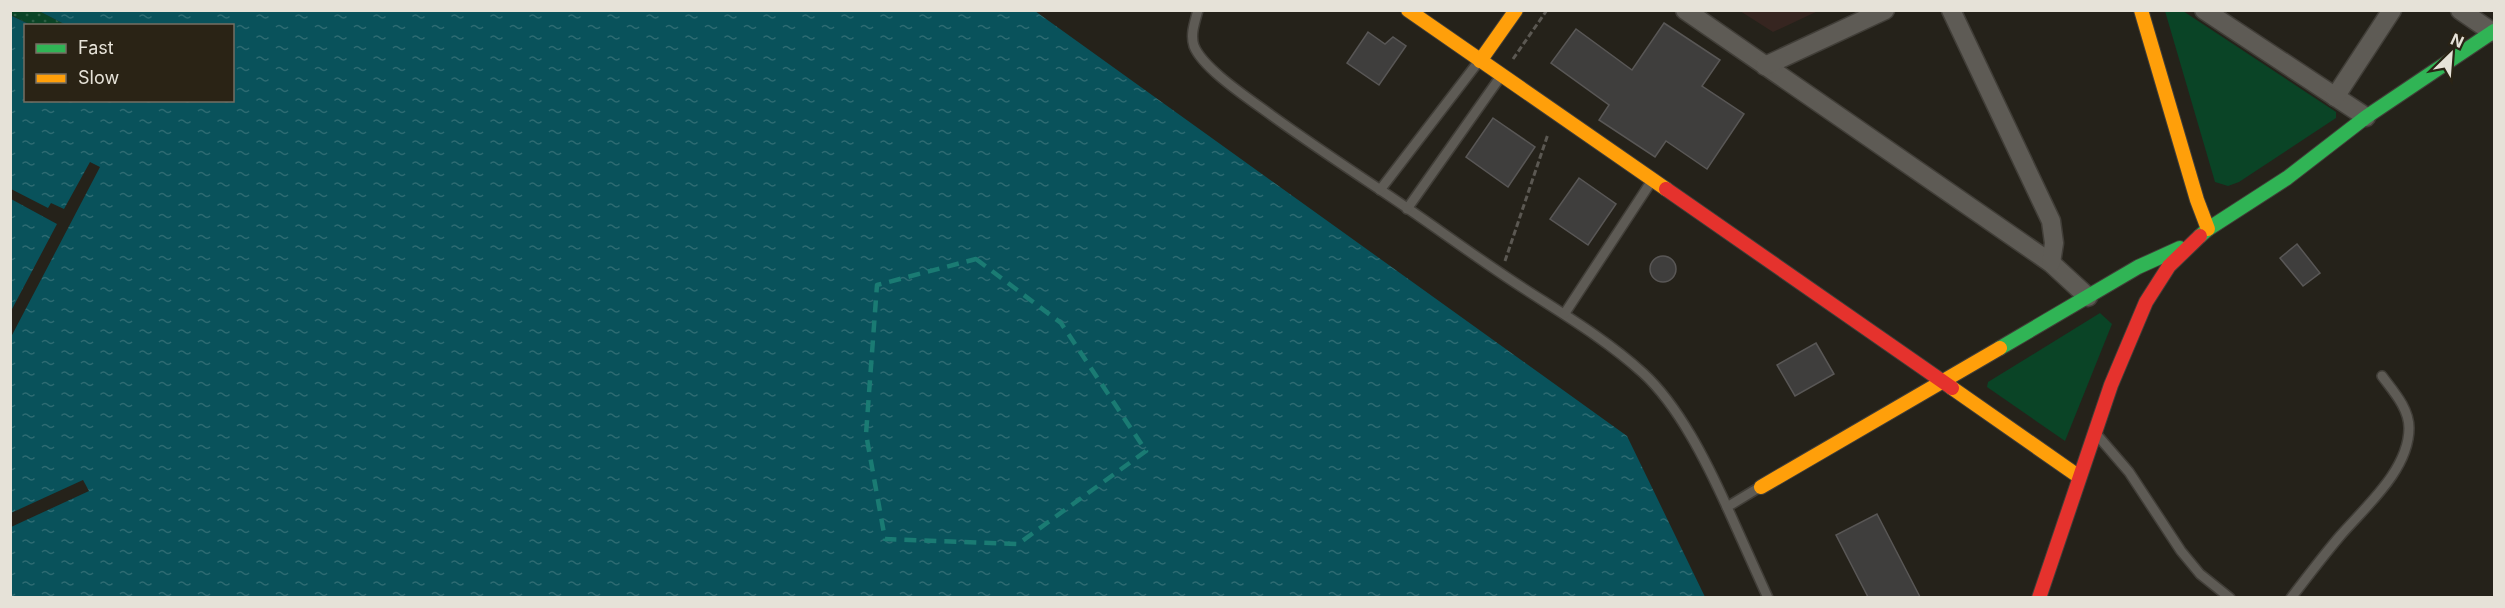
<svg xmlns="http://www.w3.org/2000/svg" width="2505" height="608" font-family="Inter,sans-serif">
	<defs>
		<pattern id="park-dots" width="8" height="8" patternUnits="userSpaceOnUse" patternTransform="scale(1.5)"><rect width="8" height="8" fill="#0a4426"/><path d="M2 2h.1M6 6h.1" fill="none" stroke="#2e5f45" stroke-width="1.8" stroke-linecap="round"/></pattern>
		<pattern id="water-ripples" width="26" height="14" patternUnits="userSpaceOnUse" patternTransform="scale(1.5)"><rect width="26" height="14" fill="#09525b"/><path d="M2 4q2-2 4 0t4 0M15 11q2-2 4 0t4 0" fill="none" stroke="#2d6b72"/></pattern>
	</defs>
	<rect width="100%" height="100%" fill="#25221a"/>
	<polygon fill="#362520" points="1740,11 1740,10 1818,11 1773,32"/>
	<g fill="#0a4426">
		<polygon points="2165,11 2183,11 2336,112 2336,118 2239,182 2228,186 2215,182"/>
		<polygon points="2100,313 2112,324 2065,441 1987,387 1988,382"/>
	</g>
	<polygon fill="url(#park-dots)" points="10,11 39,11 66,25 31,25 11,15"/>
	<polygon fill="url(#water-ripples)" points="39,11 1035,11 1627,436 1705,597 11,597 10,15 31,25 26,26 26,100 232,100 232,26 66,25"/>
	<g fill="#25221a">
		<polygon points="90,162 100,167 11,337 11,311 57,224 11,199 11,189 48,208 51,203 64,209"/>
		<polygon points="83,480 89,491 11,527 11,513"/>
	</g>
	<g fill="#3f3e3d" stroke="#595756" stroke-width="1.5">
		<polygon points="1664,23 1720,60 1702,86 1744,114 1707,169 1666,141 1655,157 1599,120 1609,105 1551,63 1576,29 1632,70"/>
		<polygon points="1368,32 1385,44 1393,37 1406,46 1379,85 1347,63"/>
		<polygon points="1493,118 1535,147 1508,187 1466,157"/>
		<polygon points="1579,178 1616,204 1588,245 1550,219"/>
		<polygon points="2297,244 2320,273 2303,286 2280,258"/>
		<circle cx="1663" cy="269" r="13"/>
		<polygon points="1816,343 1834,374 1795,396 1777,365"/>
		<polygon points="1877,514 1920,597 1868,597 1836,535"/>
	</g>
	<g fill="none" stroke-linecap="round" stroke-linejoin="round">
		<g stroke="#413e38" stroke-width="12">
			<g id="lane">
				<path d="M1198 10C1195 22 1190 34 1194 46 1203 69 1251 100 1271 115 1307 141 1343 165 1379 189 1420 216 1459 245 1499 272 1547 305 1599 333 1643 373 1679 406 1707 463 1727 507"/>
				<polyline points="1380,190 1479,61"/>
				<polyline points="1407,209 1501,76"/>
				<polyline points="1565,313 1651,182"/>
				<polyline points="2098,436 2129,472 2181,551 2200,574 2230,598"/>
				<polyline points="1760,487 1727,507 1768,598"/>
				<path d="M2291 598C2307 577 2323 556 2340 536 2365 507 2409 470 2409 428 2409 408 2393 391 2382 376"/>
			</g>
		</g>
		<g stroke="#413e38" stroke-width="21">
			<g id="street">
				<polyline points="1685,10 2051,263 2088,297"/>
				<polyline points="1951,10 2051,221 2054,243 2051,263"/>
				<polyline points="2204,10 2366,117"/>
				<polyline points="2460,10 2492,32"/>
				<polyline points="1765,66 1885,10"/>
				<polyline points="2335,97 2392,10"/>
			</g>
		</g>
		<g stroke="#413e38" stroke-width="16">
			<g id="fast">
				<polyline points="2200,236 2208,229 2287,178 2366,117 2494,31"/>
				<polyline points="2000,348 2138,267 2180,248"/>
			</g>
		</g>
		<g stroke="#413e38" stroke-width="16">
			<g id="slow">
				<polyline points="1408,10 1666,189"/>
				<polyline points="2141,10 2197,200 2208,229"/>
				<polyline points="1480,61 1516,10"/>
				<polyline points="1952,388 2078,476"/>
				<polyline points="1761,487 2000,348"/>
			</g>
		</g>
		<g stroke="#413e38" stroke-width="16">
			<g id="jam">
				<polyline points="1666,189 1952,388"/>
				<polyline points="2039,598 2111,385 2146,302 2169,266 2200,236"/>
			</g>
		</g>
		<g stroke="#5b5852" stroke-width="3" stroke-dasharray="6 3" stroke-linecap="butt">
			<polyline points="1513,59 1547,10"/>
			<polyline points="1505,261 1548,134"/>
		</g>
		<use href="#lane" stroke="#5e5b55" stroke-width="9"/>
		<use href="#street" stroke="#5e5b55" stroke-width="18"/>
		<use href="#fast" stroke="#30b455" stroke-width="14"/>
		<use href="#slow" stroke="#ff9f0a" stroke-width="14"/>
		<use href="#jam" stroke="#e5322d" stroke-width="14"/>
	</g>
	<path fill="none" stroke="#1a7b73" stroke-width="4.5" stroke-dasharray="12 8" stroke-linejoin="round" d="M976 259 1061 323 1146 451 1018 544 885 539 866 434 877 285Z"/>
	<rect width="2505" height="608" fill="none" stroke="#e6e2d8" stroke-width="24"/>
	<rect x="24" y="24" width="210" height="78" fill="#2a2315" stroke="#756f63" stroke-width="1.5"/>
	<rect x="36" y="44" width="30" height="9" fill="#30b455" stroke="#756f63" stroke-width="1.5"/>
	<text x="78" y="54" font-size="18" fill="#e6e2d8">Fast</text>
	<rect x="36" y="74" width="30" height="9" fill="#ff9f0a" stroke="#756f63" stroke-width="1.5"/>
	<text x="78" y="84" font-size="18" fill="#e6e2d8">Slow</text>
	<g transform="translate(2451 54) rotate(25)" stroke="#2a2315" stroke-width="4.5" paint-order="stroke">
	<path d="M0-4.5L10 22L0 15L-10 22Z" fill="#e6e2d8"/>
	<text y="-9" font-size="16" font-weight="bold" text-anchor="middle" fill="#e6e2d8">N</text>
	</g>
</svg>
